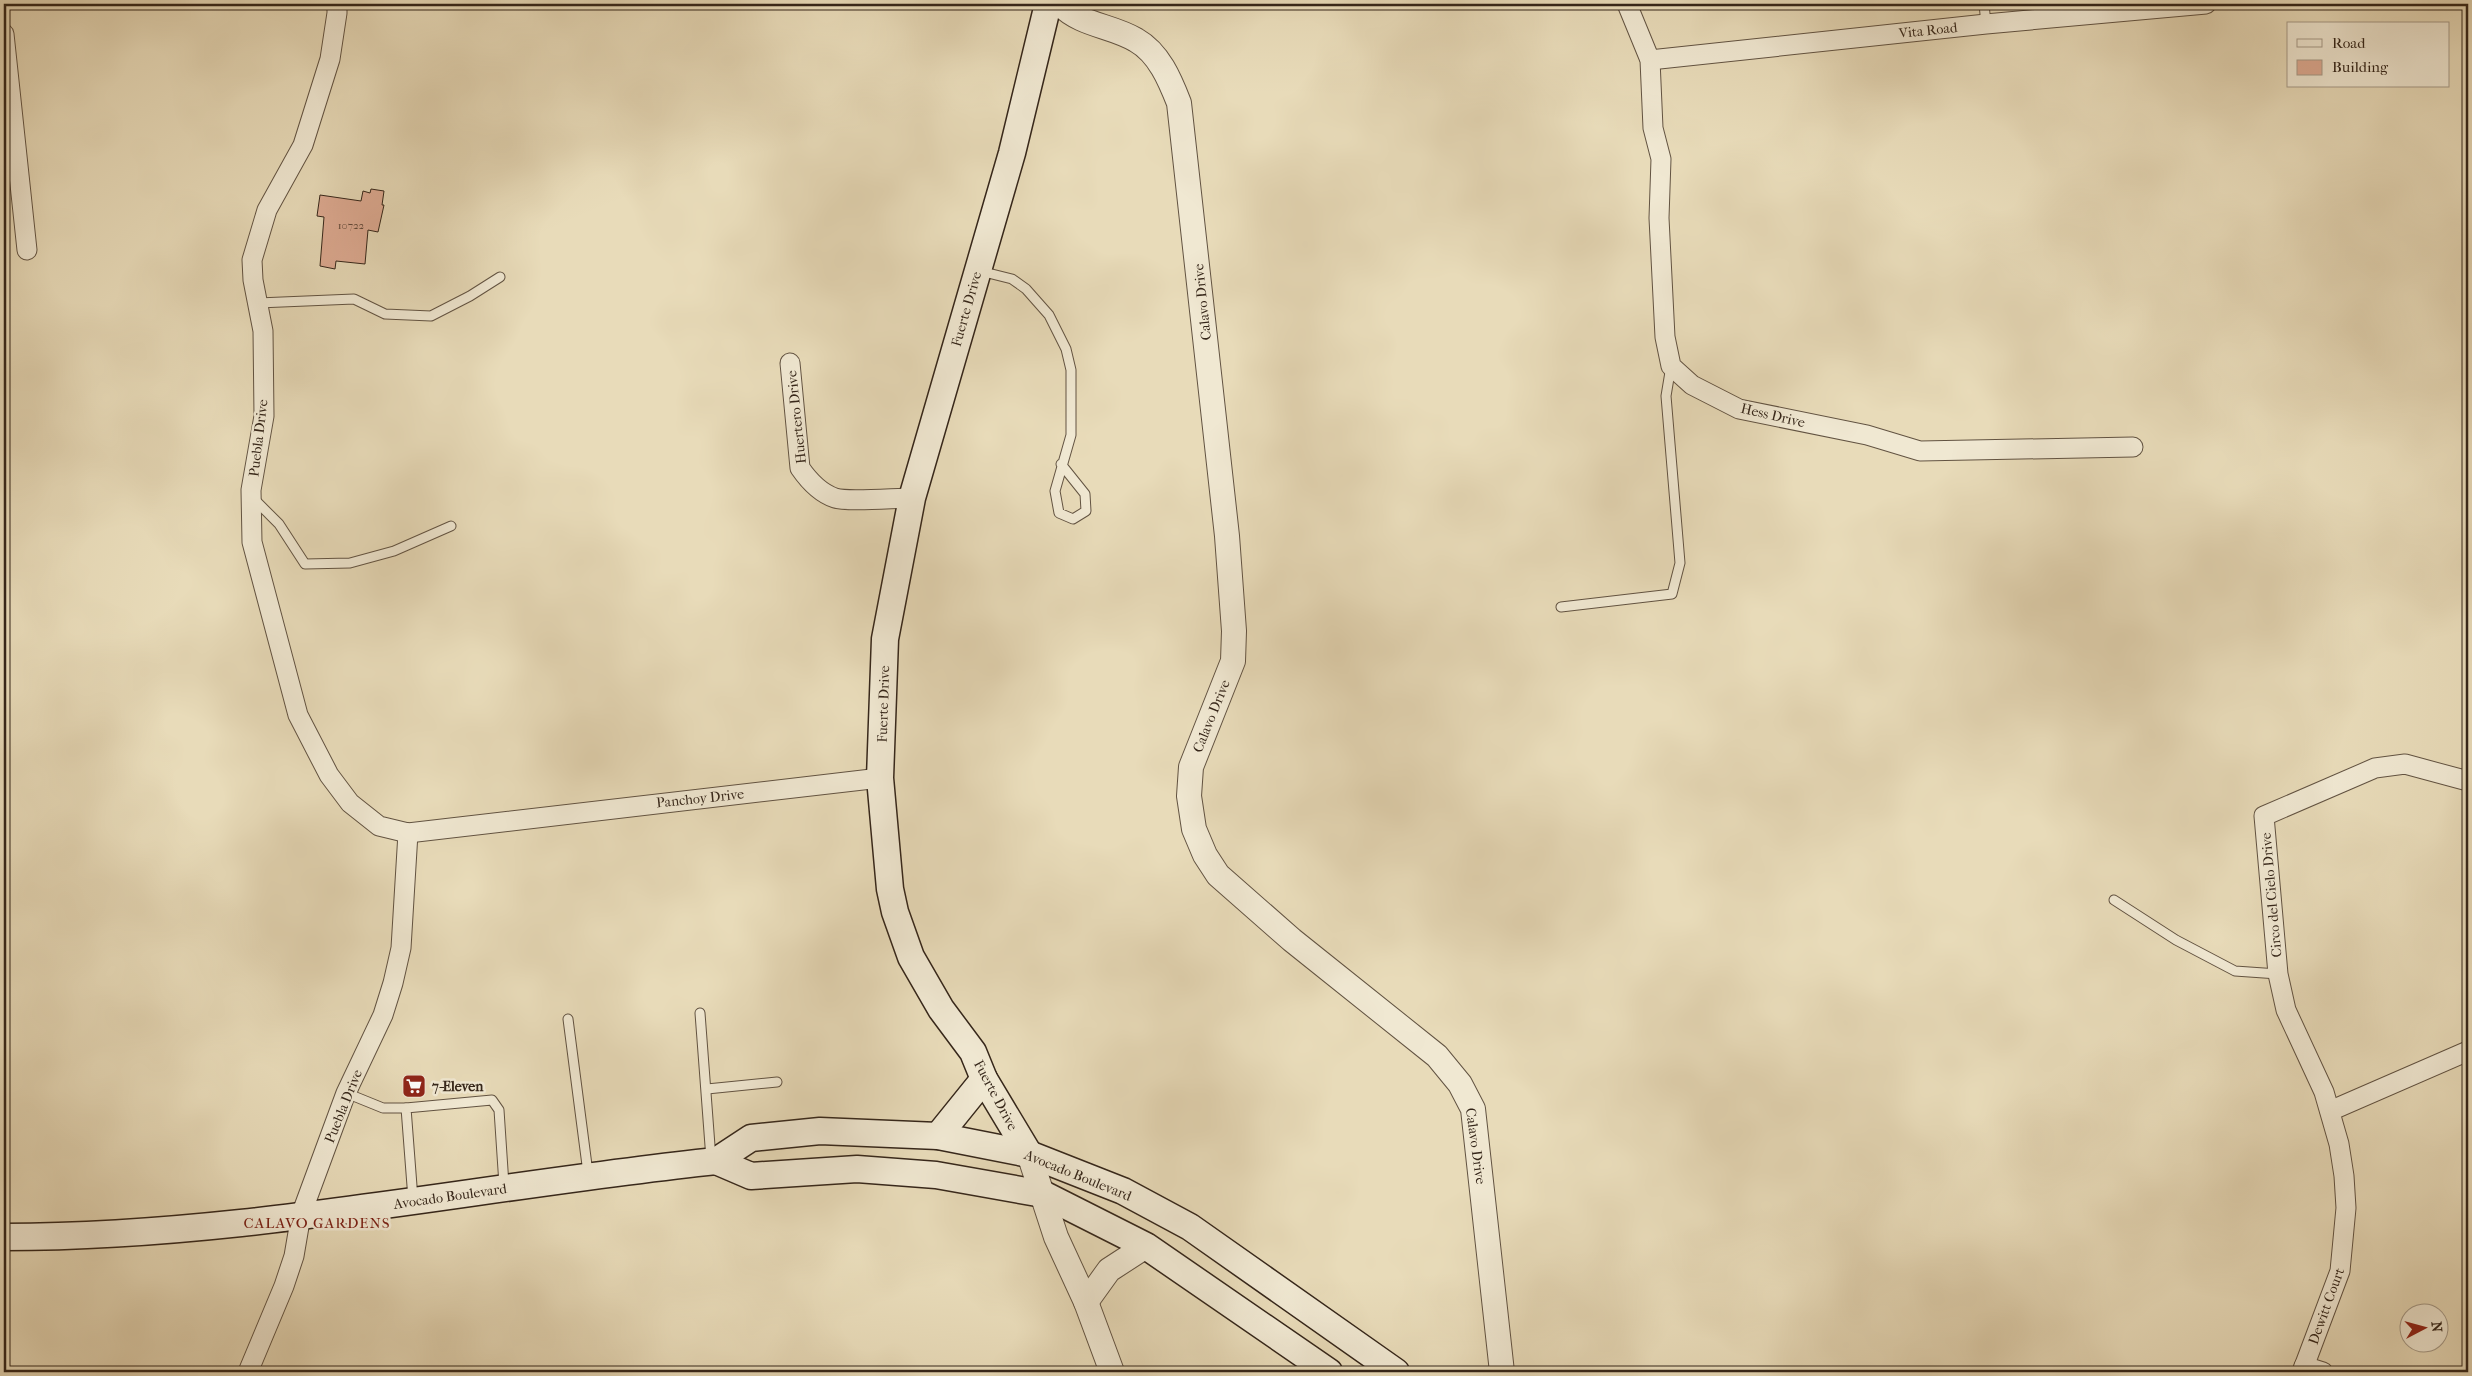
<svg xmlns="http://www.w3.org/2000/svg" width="2472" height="1376" font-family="'IM FELL French Canon',serif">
	<rect width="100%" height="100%" fill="#e8dbb9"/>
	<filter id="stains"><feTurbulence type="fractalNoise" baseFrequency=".004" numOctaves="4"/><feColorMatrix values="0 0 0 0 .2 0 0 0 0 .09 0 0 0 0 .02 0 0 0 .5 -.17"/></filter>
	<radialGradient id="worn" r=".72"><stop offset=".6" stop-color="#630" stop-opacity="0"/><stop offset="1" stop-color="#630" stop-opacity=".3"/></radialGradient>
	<polygon fill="#deab93" stroke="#35261a" points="371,189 384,191 382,205 384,205 378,232 368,230 365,264 336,261 335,269 320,266 324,217 317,216 320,195 361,201 363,191 370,193"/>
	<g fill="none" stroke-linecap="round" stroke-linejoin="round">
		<g stroke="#625342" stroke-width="11">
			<g id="service">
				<polyline points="1984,4 1986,24"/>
				<polyline points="980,271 1012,279 1026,289 1049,315 1066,349 1071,370 1071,435 1055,491 1059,513 1073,519 1086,511 1085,494 1061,464"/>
				<polyline points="258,303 354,299 385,314 431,316 470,296 500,277"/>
				<polyline points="253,498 279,524 305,564 350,563 394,551 451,526"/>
				<polyline points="1561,607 1672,594 1680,563 1666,396 1671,366"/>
				<polyline points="2114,900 2176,940 2235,971 2278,974"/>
				<polyline points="700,1013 711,1159"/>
				<polyline points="568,1019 588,1173"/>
				<polyline points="707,1089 777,1082"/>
				<polyline points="346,1093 383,1108 406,1108"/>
				<polyline points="413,1199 406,1108 492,1100 499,1110 504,1185"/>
			</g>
		</g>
		<g stroke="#625342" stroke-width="21">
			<g id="minor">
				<polyline points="337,4 337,13 330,59 303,145 267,210 252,260 253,280 263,331 264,416 251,490 252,542 298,715 329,775 350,803 379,826 408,833 880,778"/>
				<polyline points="1627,4 1650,60 1653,128 1661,159 1659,218 1665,337 1671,366 1692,385 1739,409 1867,435 1920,451 2133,447"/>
				<polyline points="4,34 27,250"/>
				<polyline points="1650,60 1986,24 2206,4"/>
				<path d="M790 363 800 468C809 481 820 493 835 498 847 502 895 498 912 498"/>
				<polyline points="2330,1111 2468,1051"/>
				<polyline points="2304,1366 2323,1372"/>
				<polyline points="248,1372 284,1286 294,1256 301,1215 346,1093 383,1015 393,983 401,948 408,833"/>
				<polyline points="2302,1372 2340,1271 2346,1208 2344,1176 2339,1144 2324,1092 2286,1010 2278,974 2264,816 2375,768 2405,764 2468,781"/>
			</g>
		</g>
		<g stroke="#625342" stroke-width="26">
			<g id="tertiary">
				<path d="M1060 4C1082 26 1111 25 1136 40 1159 53 1170 80 1179 103L1227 536 1234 631 1233 661 1191 767 1189 796 1194 829 1205 855 1218 875 1292 940 1437 1056 1460 1084 1473 1109 1502 1372"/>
				<polyline points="1029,1154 1056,1237 1086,1302 1112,1372"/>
				<polyline points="1086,1302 1109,1270 1146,1246"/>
			</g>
		</g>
		<g stroke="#35261a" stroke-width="29">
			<g id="secondary">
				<polyline points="938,1136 984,1079"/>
				<polyline points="1029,1154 984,1079 973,1052 941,1009 911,957 895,912 890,889 880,778 885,639 912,498 1012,153 1048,4"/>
				<polyline points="716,1161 751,1176 857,1169 936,1175 1043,1194 1146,1246 1329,1372"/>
				<path d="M4 1237C243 1237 479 1186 716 1161L751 1138 820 1131 938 1136 1029 1154 1123 1191 1190 1227 1396 1372"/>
			</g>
		</g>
		<use href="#service" stroke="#f0e8d2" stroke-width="9"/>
		<use href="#minor" stroke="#f0e8d2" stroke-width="19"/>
		<use href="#tertiary" stroke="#f0e8d2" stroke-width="24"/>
		<use href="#secondary" stroke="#f0e8d2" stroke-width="26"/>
	</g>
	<defs>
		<g id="supermarket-square" transform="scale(1.25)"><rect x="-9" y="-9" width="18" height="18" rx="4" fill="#8f2418" stroke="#f0e8d2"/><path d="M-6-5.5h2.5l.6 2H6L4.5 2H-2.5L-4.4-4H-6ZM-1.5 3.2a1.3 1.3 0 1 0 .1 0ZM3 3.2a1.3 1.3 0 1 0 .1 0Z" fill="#fff"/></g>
	</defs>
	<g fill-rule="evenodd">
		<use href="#supermarket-square" x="414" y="1086"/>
	</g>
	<g text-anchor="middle" stroke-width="5" stroke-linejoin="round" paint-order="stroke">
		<g font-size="11" fill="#5f4738">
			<text x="351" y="229">10722</text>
		</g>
		<g font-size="14" fill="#35261a" stroke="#f0e8d2">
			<text transform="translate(1928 30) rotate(-6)" y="5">Vita Road</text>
			<text transform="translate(1202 302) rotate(-96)" y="5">Calavo Drive</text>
			<text transform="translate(966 309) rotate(-74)" y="5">Fuerte Drive</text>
			<text transform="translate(1773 415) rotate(13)" y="5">Hess Drive</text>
			<text transform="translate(796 417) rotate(-96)" y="5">Huertero Drive</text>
			<text transform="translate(258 438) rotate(-83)" y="5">Puebla Drive</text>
			<text transform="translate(883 704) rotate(-88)" y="5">Fuerte Drive</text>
			<text transform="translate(1211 716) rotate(-68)" y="5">Calavo Drive</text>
			<text transform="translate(700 798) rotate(-6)" y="5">Panchoy Drive</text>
			<text transform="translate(2271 895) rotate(-95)" y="5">Circo del Cielo Drive</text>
			<text transform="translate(996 1095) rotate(62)" y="5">Fuerte Drive</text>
			<text transform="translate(343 1106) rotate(-68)" y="5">Puebla Drive</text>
			<text transform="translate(1476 1146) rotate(82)" y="5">Calavo Drive</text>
			<text transform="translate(1078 1175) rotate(22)" y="5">Avocado Boulevard</text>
			<text transform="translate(450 1196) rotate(-8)" y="5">Avocado Boulevard</text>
			<text transform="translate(2326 1306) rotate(-70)" y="5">Dewitt Court</text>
		</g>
		<g font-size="14" font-weight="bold" fill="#35261a" stroke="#f0e8d2" text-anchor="start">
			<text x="432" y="1091">7-Eleven</text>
		</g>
		<g font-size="15" letter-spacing="1" fill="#7a1f14" stroke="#f0e8d2">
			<text x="317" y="1228">CALAVO GARDENS</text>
		</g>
	</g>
	<rect width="2472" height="1376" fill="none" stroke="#e8dbb9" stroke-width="20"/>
	<rect x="5" y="5" width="2462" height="1366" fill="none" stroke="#35261a" stroke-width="2.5"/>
	<rect x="10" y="10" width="2452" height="1356" fill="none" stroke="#35261a"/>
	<rect x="2287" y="22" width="162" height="65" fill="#f0e8d2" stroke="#a59a88"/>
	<rect x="2297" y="39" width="25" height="8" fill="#f0e8d2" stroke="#a59a88"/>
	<text x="2332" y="48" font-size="15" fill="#35261a">Road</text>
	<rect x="2297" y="60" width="25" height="15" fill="#deab93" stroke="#a59a88"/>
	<text x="2332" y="72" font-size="15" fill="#35261a">Building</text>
	<g transform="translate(2424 1328) rotate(84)"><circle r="24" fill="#f0e8d2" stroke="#a59a88"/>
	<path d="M0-4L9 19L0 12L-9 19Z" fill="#8f2418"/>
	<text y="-8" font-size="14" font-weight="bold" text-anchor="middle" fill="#35261a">N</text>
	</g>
	<rect width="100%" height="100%" filter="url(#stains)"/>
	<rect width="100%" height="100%" fill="url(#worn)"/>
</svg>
